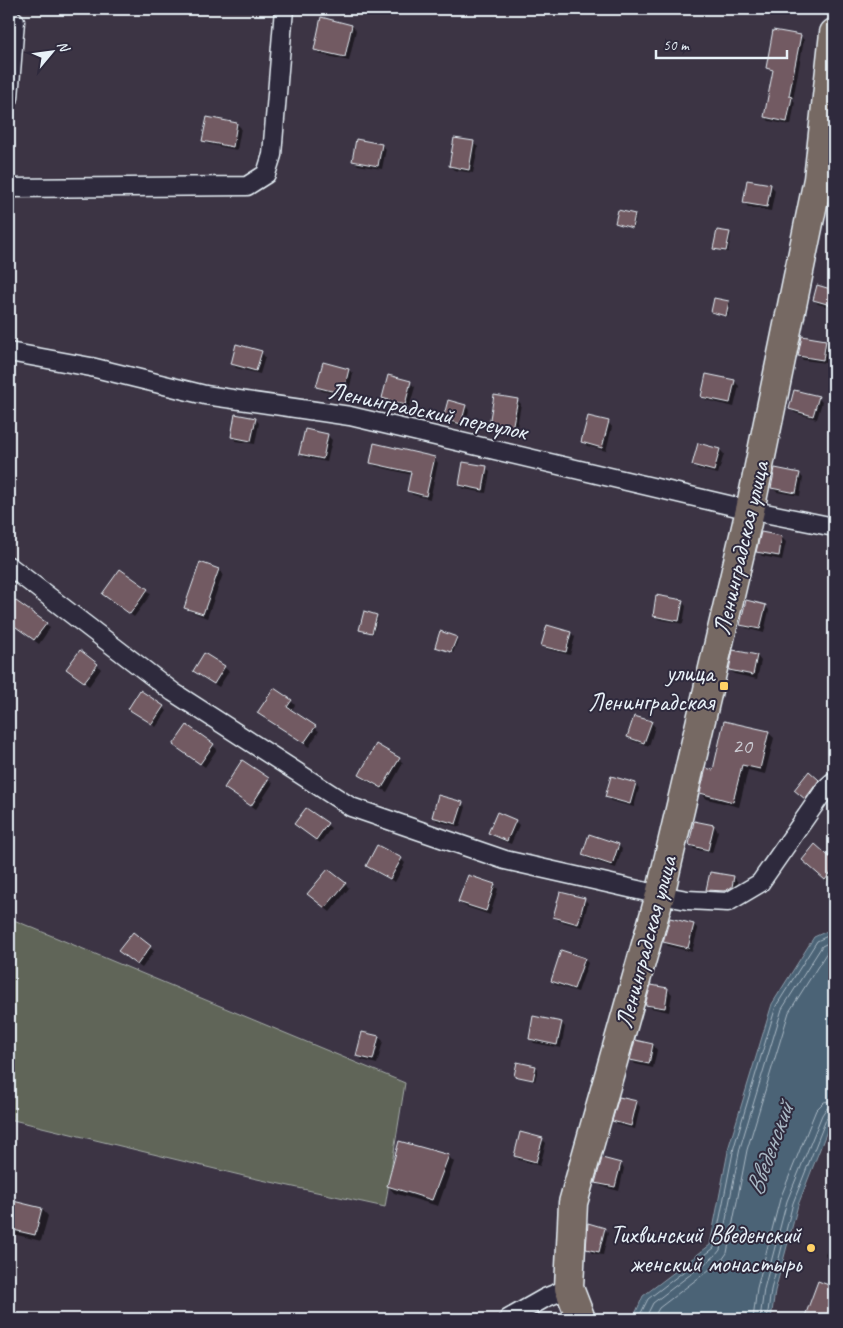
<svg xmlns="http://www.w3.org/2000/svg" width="843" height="1328" font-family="Caveat,sans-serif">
	<rect width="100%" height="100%" fill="#3c3444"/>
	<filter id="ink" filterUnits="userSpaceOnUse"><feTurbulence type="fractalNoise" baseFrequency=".02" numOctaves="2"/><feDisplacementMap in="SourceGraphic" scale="10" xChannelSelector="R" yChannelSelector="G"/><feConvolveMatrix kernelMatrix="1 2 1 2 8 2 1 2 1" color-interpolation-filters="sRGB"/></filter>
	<g filter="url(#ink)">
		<polygon fill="#606558" stroke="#a4aba8" points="9,918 405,1083 385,1207 248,1177 9,1119"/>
		<polygon fill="#4b6376" stroke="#8a9caa" points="834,928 834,1113 798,1205 775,1291 771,1319 633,1319 643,1296 710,1245 729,1146 772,1004 814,937"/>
		<g fill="#0007">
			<polygon points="352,26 356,30 349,61 319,54 315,49"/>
			<polygon points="800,36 804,40 793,100 795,102 791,125 769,121 765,117 774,72 767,68"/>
			<polygon points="237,124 241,128 237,150 208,144 204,140"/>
			<polygon points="473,143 478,147 473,173 454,170 450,166"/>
			<polygon points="381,145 386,149 382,169 358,165 353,160"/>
			<polygon points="771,186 775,190 771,211 748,207 744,202"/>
			<polygon points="834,210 833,227 834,231 830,227"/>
			<polygon points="619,211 636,217 633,229 616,223"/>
			<polygon points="729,234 731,235 728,252 716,250 714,248"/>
			<polygon points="818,287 834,291 834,308 818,304 814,300"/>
			<polygon points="729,302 730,304 728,317 712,312"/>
			<polygon points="825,341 829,345 826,363 803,360 799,356"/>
			<polygon points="261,352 265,357 260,374 236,368 232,363"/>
			<polygon points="349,370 353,374 347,397 322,391 318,387"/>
			<polygon points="707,375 735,382 739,386 734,407 706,400 702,396"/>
			<polygon points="410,383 415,387 409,408 388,402 383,398"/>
			<polygon points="818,398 822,402 817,419 795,413 791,409"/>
			<polygon points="517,400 521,404 516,432 494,428 490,424"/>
			<polygon points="465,406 469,410 465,427 449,423 444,419"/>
			<polygon points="255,419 259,423 255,444 236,441 232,436"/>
			<polygon points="608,422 612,427 606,451 587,446 583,442"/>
			<polygon points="327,435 332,440 327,462 304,457 300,453"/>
			<polygon points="720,450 724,454 718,474 698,469 694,465"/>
			<polygon points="434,458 438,463 430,499 413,495 408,491 412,475 375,466 371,462"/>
			<polygon points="486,468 490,472 486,493 464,489 460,485"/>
			<polygon points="799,474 803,478 800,496 777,492 772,488"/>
			<polygon points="9,493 17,498 10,516 9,516"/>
			<polygon points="782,538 786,542 782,560 762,556 758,552"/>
			<polygon points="219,570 223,574 207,618 190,611 186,607"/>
			<polygon points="147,590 151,594 134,617 104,594"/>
			<polygon points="9,597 50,628 39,644 9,622"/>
			<polygon points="682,602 686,606 683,624 658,619 654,615"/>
			<polygon points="765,606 769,610 764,633 746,628 741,624"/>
			<polygon points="376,616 378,618 373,634 360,630"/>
			<polygon points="571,633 575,637 570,655 547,649 542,645"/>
			<polygon points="456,638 458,640 453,653 437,646"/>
			<polygon points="205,655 229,671 219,687 199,675"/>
			<polygon points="757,656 761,661 757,679 734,674 730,670"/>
			<polygon points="97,665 101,669 89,686 72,673"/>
			<polygon points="291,701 295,705 291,711 319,731 309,747 258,713"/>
			<polygon points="163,707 167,711 156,727 130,709"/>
			<polygon points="651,722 655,727 649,746 633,741 629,737"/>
			<polygon points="187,727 217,749 205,767 175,745"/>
			<polygon points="768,732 774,738 765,774 748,770 739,807 707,799 701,793 714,771"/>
			<polygon points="399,759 403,763 387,792 364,779 360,775"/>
			<polygon points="242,762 273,783 256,809 226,788"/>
			<polygon points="809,773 823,785 810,802 800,794"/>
			<polygon points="635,784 639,788 634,807 611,801 607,797"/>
			<polygon points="462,803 466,807 460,827 437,821 433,816"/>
			<polygon points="307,809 331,828 320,843 300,828"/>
			<polygon points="515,821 519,825 511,844 494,837 490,833"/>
			<polygon points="714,826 718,831 712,853 694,849 690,844"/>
			<polygon points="618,845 622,849 616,868 588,859 584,855"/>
			<polygon points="815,846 834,863 834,878 829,883 807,864"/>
			<polygon points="401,859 405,863 395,882 372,870 367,866"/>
			<polygon points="734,878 738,882 736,891 730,895 712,894 708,890"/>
			<polygon points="345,884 349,888 330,912 313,898"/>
			<polygon points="494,885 498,889 490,915 464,906 460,902"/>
			<polygon points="584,899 588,903 582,927 559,921 555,917"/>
			<polygon points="694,925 698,929 692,952 668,946 664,942"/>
			<polygon points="133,934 154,951 142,968 124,955"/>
			<polygon points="584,959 588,963 578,992 556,985 552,981"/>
			<polygon points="668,990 672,994 669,1012 651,1008 647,1004"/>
			<polygon points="561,1023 565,1027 561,1048 534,1043 530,1038"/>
			<polygon points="379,1037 383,1041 377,1064 362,1060 358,1056"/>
			<polygon points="653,1045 657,1050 653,1068 635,1064 631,1059"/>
			<polygon points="536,1067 538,1069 535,1081 515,1076"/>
			<polygon points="636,1102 640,1107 635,1129 618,1125 614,1121"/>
			<polygon points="542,1139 546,1143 540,1166 519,1160 515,1156"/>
			<polygon points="448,1156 454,1162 438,1206 394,1193 388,1186"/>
			<polygon points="620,1164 624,1168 619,1191 601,1186 597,1182"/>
			<polygon points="9,1201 42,1209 48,1216 41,1241 9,1233"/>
			<polygon points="604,1229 608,1233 603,1255 592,1253 588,1248"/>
			<polygon points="834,1238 834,1264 825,1255"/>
			<polygon points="819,1282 834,1288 834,1319 810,1319 806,1316"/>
		</g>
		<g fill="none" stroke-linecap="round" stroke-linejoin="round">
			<g stroke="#a9b8c4" stroke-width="1">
				<polyline points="638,1319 648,1299 714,1248 734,1147 776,1006 817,941 834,933"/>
				<polyline points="645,1319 653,1303 716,1255 720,1250 740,1148 782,1009 822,946 834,940"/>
				<polyline points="653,1319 659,1308 722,1260 727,1253 747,1150 789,1012 827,952 834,948"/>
				<polyline points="753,1319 757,1288 780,1199 816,1110 824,1102 834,1100"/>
				<polyline points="760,1319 764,1289 787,1201 822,1115 826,1109 834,1107"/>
				<polyline points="767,1319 771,1290 793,1203 827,1117 830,1114 834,1114"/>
			</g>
		</g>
		<g fill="#725a62" stroke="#e8f1f8">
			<polygon points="321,17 352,25 345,57 314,50"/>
			<polygon points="773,30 801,35 789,96 792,97 787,122 764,117 773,70 766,68"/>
			<polygon points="207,117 237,123 233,147 202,141"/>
			<polygon points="454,138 474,141 469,170 449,166"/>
			<polygon points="356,139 382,144 378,166 352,161"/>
			<polygon points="747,180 771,184 767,207 743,203"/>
			<polygon points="618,210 635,214 632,228 615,223"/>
			<polygon points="717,230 730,232 726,251 713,249"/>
			<polygon points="817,285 834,290 834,306 813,300"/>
			<polygon points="714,298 729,301 726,316 711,312"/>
			<polygon points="802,336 826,340 823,360 798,356"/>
			<polygon points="236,344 262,351 256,371 231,364"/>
			<polygon points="323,362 349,369 343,394 316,387"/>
			<polygon points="706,374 735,380 730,403 701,397"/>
			<polygon points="388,375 411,381 405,405 382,398"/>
			<polygon points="794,390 819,396 813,416 789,409"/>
			<polygon points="494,395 518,399 512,429 489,425"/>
			<polygon points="448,400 466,405 461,424 443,419"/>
			<polygon points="235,414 256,418 251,441 231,437"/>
			<polygon points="588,416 609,421 602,448 581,442"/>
			<polygon points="305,429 328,434 323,459 299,454"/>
			<polygon points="374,443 435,457 426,496 407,491 411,472 370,463"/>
			<polygon points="698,443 720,449 714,471 692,465"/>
			<polygon points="463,462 487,466 483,490 459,485"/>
			<polygon points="775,468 800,473 796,493 771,488"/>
			<polygon points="761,532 782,536 779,556 756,552"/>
			<polygon points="200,562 219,569 203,614 184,608"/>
			<polygon points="120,569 148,589 130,614 102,594"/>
			<polygon points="656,595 683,600 679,621 653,616"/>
			<polygon points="9,596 47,623 34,640 9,622"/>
			<polygon points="746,600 766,605 760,629 740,625"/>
			<polygon points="364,611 377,615 372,633 359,630"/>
			<polygon points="547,625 571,632 566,652 541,646"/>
			<polygon points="440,631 457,637 451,652 435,647"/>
			<polygon points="80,650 98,664 84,682 66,669"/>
			<polygon points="733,650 757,655 753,675 729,670"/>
			<polygon points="204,653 225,666 214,684 193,671"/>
			<polygon points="274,688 292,700 287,707 316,726 304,743 257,713"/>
			<polygon points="140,690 164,706 152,724 128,709"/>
			<polygon points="634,716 652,721 644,743 627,737"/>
			<polygon points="724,721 769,731 760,769 742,765 733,802 700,793 706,768 713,770"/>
			<polygon points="187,725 214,744 200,764 173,745"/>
			<polygon points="376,744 400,758 382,788 359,775"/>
			<polygon points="242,760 269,778 251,806 224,788"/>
			<polygon points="809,771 819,780 805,799 794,790"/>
			<polygon points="611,776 636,783 630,804 605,797"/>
			<polygon points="438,795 463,802 456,824 432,817"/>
			<polygon points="306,808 328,823 316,840 294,824"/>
			<polygon points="497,812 516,820 507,841 488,833"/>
			<polygon points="694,821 714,825 708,850 689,845"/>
			<polygon points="589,834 619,844 612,865 582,855"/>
			<polygon points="815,844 834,861 834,869 825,880 802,860"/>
			<polygon points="377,845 402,858 390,879 366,866"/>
			<polygon points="328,869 346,883 325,908 307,894"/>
			<polygon points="710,872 734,876 732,887 725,891 706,890"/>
			<polygon points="468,875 495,884 486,911 458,902"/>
			<polygon points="560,892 585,898 578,924 553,917"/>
			<polygon points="670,918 694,924 688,948 663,942"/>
			<polygon points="133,932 151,946 137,965 118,951"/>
			<polygon points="561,950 585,958 574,989 551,981"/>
			<polygon points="651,985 668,988 665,1008 645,1005"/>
			<polygon points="533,1016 562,1022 557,1045 529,1039"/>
			<polygon points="362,1032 379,1036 373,1060 356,1056"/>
			<polygon points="635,1040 653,1044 649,1064 630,1060"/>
			<polygon points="517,1062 536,1066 533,1080 514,1076"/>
			<polygon points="619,1097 637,1101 631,1126 612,1121"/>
			<polygon points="520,1132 543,1138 536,1162 514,1156"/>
			<polygon points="399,1141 449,1155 432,1200 387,1186"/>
			<polygon points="602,1158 621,1163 615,1187 595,1183"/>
			<polygon points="9,1200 42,1208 35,1235 9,1229"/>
			<polygon points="588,1223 605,1228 599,1252 586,1249"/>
			<polygon points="818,1281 834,1287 834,1308 830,1319 813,1319 805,1316"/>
		</g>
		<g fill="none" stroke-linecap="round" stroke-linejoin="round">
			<g stroke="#e8f1f8" stroke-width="21">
				<g id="minor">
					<polyline points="9,98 15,21"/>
					<polyline points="9,188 247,186 266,174 272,155 284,9"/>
					<polyline points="9,352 91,367 205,395 350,416 750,510 834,527"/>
					<polyline points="9,566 173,692 351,807 505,860 660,895 687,900 728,902 760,883 826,788 834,781"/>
					<polyline points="508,1319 545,1298 569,1288"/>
				</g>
			</g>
			<g stroke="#e8f1f8" stroke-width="31">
				<polyline id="primary" points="581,1319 569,1288 573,1203 660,895 750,510 818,179 834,33"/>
			</g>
			<use href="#minor" stroke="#2f2a3d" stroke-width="18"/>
			<use href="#primary" stroke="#766964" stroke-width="28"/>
		</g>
	</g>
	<g fill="#ffd166" stroke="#2f2a3d" stroke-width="2">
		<rect x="719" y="681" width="10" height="10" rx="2.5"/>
		<circle cx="811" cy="1248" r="5"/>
	</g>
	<g text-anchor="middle" stroke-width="4" stroke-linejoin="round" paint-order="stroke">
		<g font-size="22" fill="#cacbd2">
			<text x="742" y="753">20</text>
		</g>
		<g font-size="25" fill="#e8f1f8" stroke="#2f2a3d">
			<text transform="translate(428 410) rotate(12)" y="9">Ленинградский переулок</text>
			<text transform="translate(740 548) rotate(-77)" y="9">Ленинградская улица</text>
			<text transform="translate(645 942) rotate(-75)" y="9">Ленинградская улица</text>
		</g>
		<g font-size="25" fill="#e8f1f8" stroke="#2f2a3d" text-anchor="end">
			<text x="714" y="681">улица<tspan x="714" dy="29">Ленинградская</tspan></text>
			<text x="801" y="1243">Тихвинский Введенский<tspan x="801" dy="29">женский монастырь</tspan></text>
		</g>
		<g font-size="26" font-style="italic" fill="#a9b8c4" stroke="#2f2a3d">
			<text transform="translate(769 1149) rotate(-70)" y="9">Введенский</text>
		</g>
	</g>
	<rect width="843" height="1328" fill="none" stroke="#2f2a3d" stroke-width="30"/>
	<rect x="15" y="15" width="813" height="1298" fill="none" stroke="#e8f1f8" stroke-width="2" filter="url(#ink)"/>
	<g transform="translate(52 52) rotate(61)" stroke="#2f2a3d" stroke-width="4" paint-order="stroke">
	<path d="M0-4L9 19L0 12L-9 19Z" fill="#e8f1f8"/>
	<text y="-8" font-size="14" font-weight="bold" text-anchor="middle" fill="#e8f1f8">N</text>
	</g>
	<path d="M656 50v8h131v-8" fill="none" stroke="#e8f1f8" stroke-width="2.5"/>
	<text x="663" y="50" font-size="15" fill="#e8f1f8" stroke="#2f2a3d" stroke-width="4" paint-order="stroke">50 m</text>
</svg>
